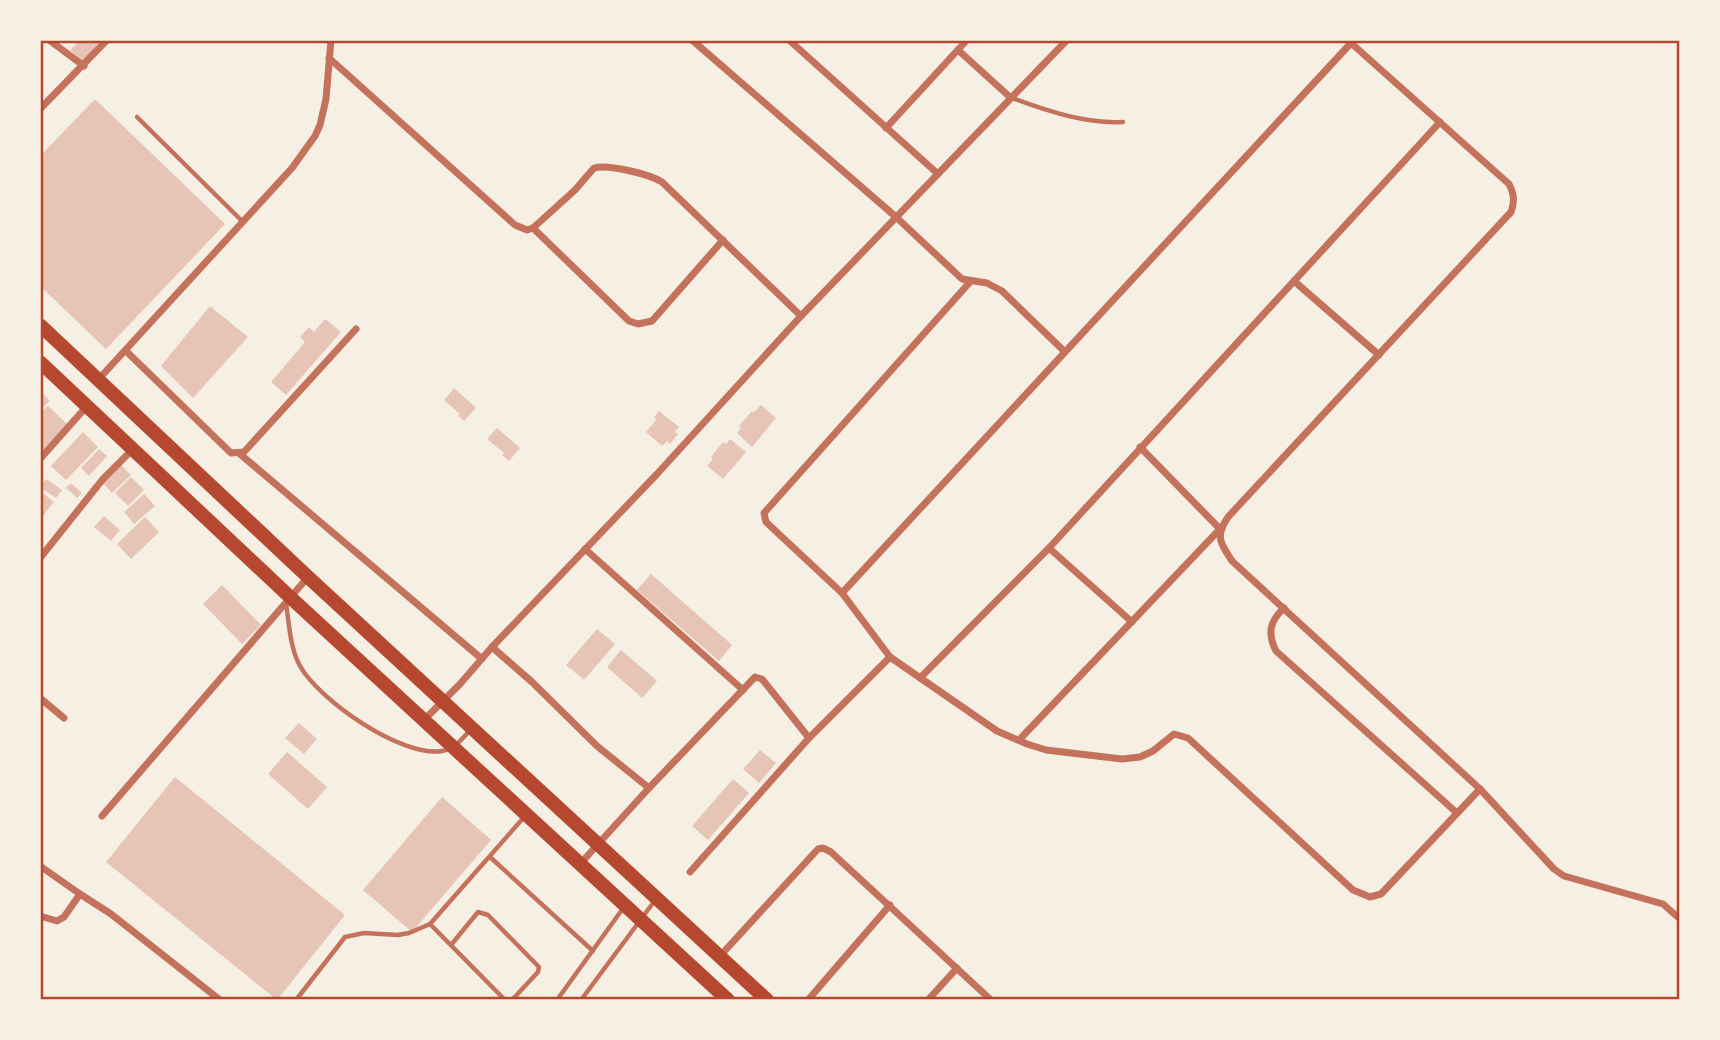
<svg xmlns="http://www.w3.org/2000/svg" width="1720" height="1040" font-family="'Archivo Narrow',sans-serif">
	<rect width="100%" height="100%" fill="#f6efe4"/>
	<g fill="#e6c5b7">
		<polygon points="80,40 102,40 82,61 70,50"/>
		<polygon points="95,99 225,224 106,349 40,286 40,156"/>
		<polygon points="210,306 248,337 193,398 161,366"/>
		<polygon points="325,319 341,332 286,395 271,382 305,342 300,337 309,327 314,332"/>
		<polygon points="454,388 476,408 464,421 458,416 460,414 444,400"/>
		<polygon points="40,391 50,401 40,410"/>
		<polygon points="761,405 776,418 752,447 737,433 741,428 739,426 752,411 754,412"/>
		<polygon points="48,406 68,425 40,455 40,414"/>
		<polygon points="659,411 679,427 675,432 678,434 670,444 667,441 662,446 646,432 656,420 654,417"/>
		<polygon points="497,428 520,448 509,461 502,455 504,453 487,439"/>
		<polygon points="83,432 98,447 66,480 51,466"/>
		<polygon points="730,439 746,452 723,479 707,466 713,459 711,457 723,442 726,444"/>
		<polygon points="99,449 107,456 89,476 81,468"/>
		<polygon points="119,463 131,475 112,493 101,481"/>
		<polygon points="131,477 144,490 128,506 115,493"/>
		<polygon points="46,479 62,490 56,498 40,487"/>
		<polygon points="71,483 82,493 77,498 66,488"/>
		<polygon points="40,491 54,502 40,520"/>
		<polygon points="144,494 155,506 134,524 124,512"/>
		<polygon points="104,516 120,530 111,541 94,527"/>
		<polygon points="145,517 159,532 131,559 117,544"/>
		<polygon points="651,574 732,645 719,661 637,590"/>
		<polygon points="222,585 261,625 242,644 203,604"/>
		<polygon points="597,629 615,644 584,680 566,665"/>
		<polygon points="621,650 657,681 642,698 607,667"/>
		<polygon points="299,723 317,739 304,754 285,738"/>
		<polygon points="760,750 776,763 759,783 743,769"/>
		<polygon points="287,752 327,787 308,809 268,774"/>
		<polygon points="175,777 345,915 277,1000 106,862"/>
		<polygon points="733,779 749,793 708,840 692,826"/>
		<polygon points="442,797 491,840 412,932 363,890"/>
	</g>
	<g fill="none" stroke-linecap="round" stroke-linejoin="round">
		<g stroke="#c5725c" stroke-width="4.5">
			<path d="M1012 98C1047 111 1086 124 1123 122"/>
			<polyline points="137,117 242,221"/>
			<path d="M286 603C289 623 290 648 300 666 319 700 402 758 442 751 455 749 463 738 471 729"/>
			<polyline points="490,857 593,951"/>
			<polyline points="430,924 505,1000"/>
			<polyline points="451,945 478,912 488,915 539,967 538,972 512,1000"/>
			<polyline points="296,1000 345,937 364,933 398,935 409,933 430,924 525,816"/>
			<polyline points="557,1000 624,907"/>
			<polyline points="581,1000 656,899"/>
		</g>
		<g stroke="#c5725c" stroke-width="7">
			<polyline points="49,40 84,66"/>
			<polyline points="692,40 896,217 962,279 987,283 1002,291 1064,351"/>
			<polyline points="789,40 938,174"/>
			<path d="M1348 40 1351 43 1509 184C1514 194 1515 201 1511 212L1228 517C1215 536 1220 543 1232 561L1480 789 1381 894 1370 897 1353 890 1188 738 1174 734 1153 751 1140 757 1122 759 1046 750 1027 744 997 731 890 657 842 593 1351 43"/>
			<polyline points="958,50 1011,98"/>
			<path d="M329 58 515 225 527 230 533 228 575 190 594 168C608 164 649 174 662 182L801 316"/>
			<polyline points="40,109 107,40"/>
			<polyline points="886,128 967,40"/>
			<polyline points="533,228 629,321 638,324 652,321 723,240"/>
			<polyline points="1294,281 1379,355"/>
			<polyline points="126,351 231,453 244,452 356,329"/>
			<polyline points="97,381 292,168 315,136 320,125 326,99 331,40"/>
			<polyline points="240,454 482,659"/>
			<polyline points="40,459 87,406"/>
			<polyline points="1049,548 1132,622"/>
			<polyline points="585,549 743,690"/>
			<polyline points="40,558 103,479 133,449"/>
			<polyline points="842,593 766,522 764,513 970,282"/>
			<path d="M1284 608C1270 621 1267 633 1276 651L1457 813"/>
			<polyline points="492,647 532,682 597,746 649,788"/>
			<polyline points="920,678 1049,548 1440,122"/>
			<polyline points="40,698 64,718"/>
			<polyline points="424,720 460,684 492,647 657,474 801,316 1067,40"/>
			<polyline points="1019,740 1220,529 1140,447"/>
			<polyline points="1480,789 1554,869 1564,876 1663,904 1680,919"/>
			<polyline points="102,816 308,577"/>
			<polyline points="580,864 649,788 755,677 762,679 809,738"/>
			<polyline points="40,866 80,894 64,917 57,921 40,916"/>
			<polyline points="690,872 809,738 890,657"/>
			<polyline points="80,894 111,914 220,1000"/>
			<polyline points="720,956 818,849 823,848 831,852 991,1000"/>
			<polyline points="808,1000 890,905"/>
			<polyline points="928,1000 957,968"/>
		</g>
		<g stroke="#b5482f" stroke-width="14">
			<polyline points="40,325 308,577 767,1000"/>
			<polyline points="40,362 291,598 728,1000"/>
		</g>
	</g>
	<rect width="1720" height="1040" fill="none" stroke="#f6efe4" stroke-width="84"/>
	<rect x="42" y="42" width="1636" height="956" fill="none" stroke="#b5482f" stroke-width="2.5"/>
</svg>
